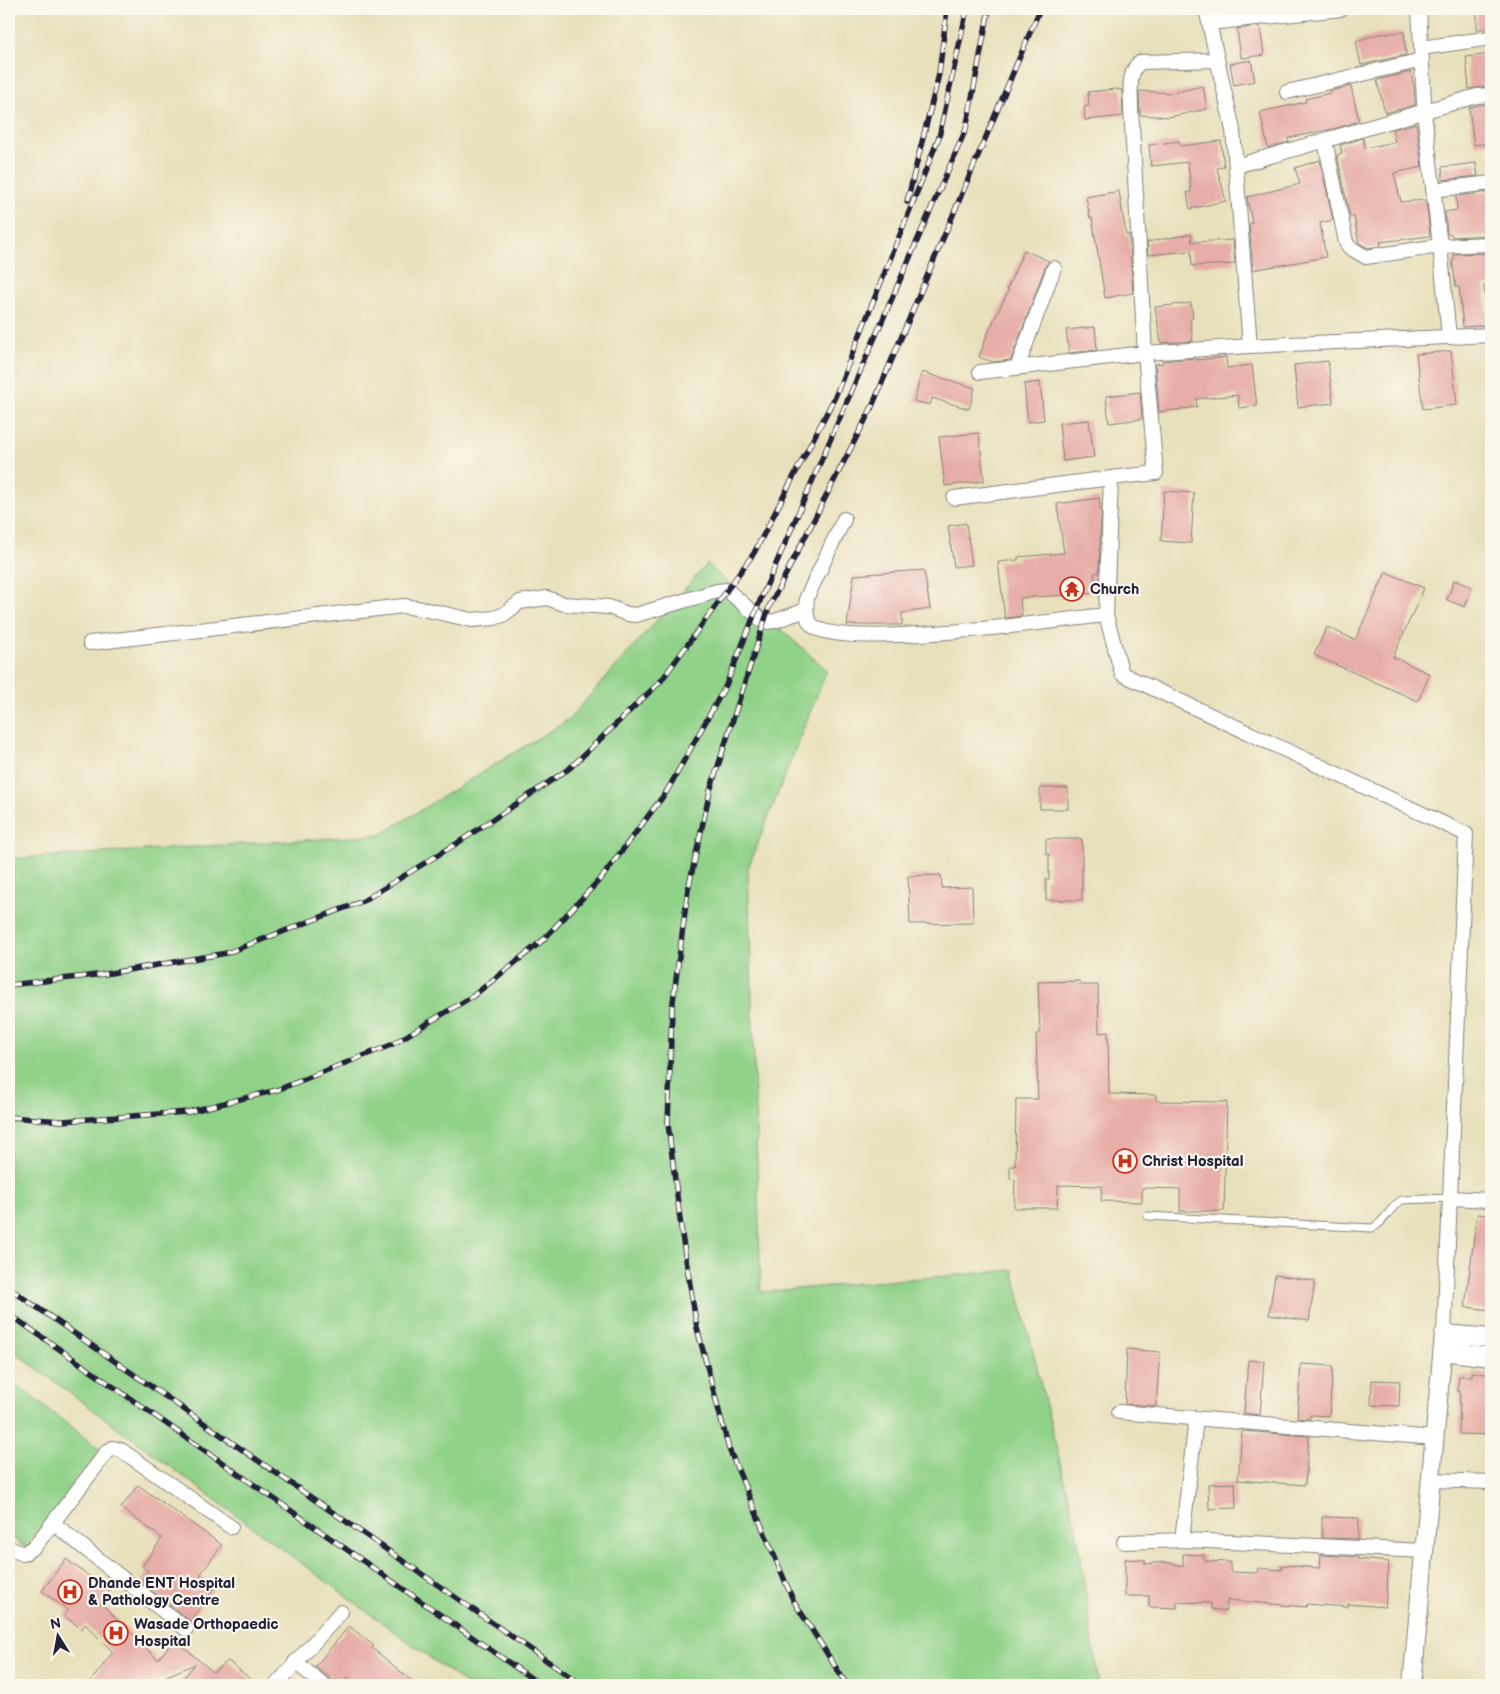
<svg xmlns="http://www.w3.org/2000/svg" width="1500" height="1694" font-family="'Balsamiq Sans',sans-serif">
	<rect width="100%" height="100%" fill="#fbf7ec"/>
	<filter id="ink" filterUnits="userSpaceOnUse"><feTurbulence type="fractalNoise" baseFrequency=".02" numOctaves="2"/><feDisplacementMap in="SourceGraphic" scale="10" xChannelSelector="R" yChannelSelector="G"/><feConvolveMatrix kernelMatrix="1 2 1 2 8 2 1 2 1" color-interpolation-filters="sRGB"/></filter>
	<filter id="wash" filterUnits="userSpaceOnUse"><feTurbulence type="fractalNoise" baseFrequency=".0096" numOctaves="4" result="noise"/><feDisplacementMap in="SourceGraphic" scale="20" xChannelSelector="R" yChannelSelector="G"/><feGaussianBlur stdDeviation="1.12" result="paint"/><feColorMatrix in="noise" values="0 0 0 0 0 0 0 0 0 0 0 0 0 0 0 0 0 1.4 0 .05"/><feComposite in="paint" operator="in"/></filter>
	<g filter="url(#wash)">
		<rect width="100%" height="100%" fill="#e8e0bb"/>
		<g fill="#91d289" stroke="#5a7a62">
			<polygon points="707,564 827,670 748,868 761,1292 1013,1270 1076,1528 1099,1685 467,1685 9,1348 9,859 380,835 569,719"/>
			<polygon points="14,1383 102,1451 26,1548 9,1535 9,1389"/>
		</g>
		<g id="blocks">
			<g fill="#e7ada8">
				<rect x="1477" y="9" width="14" height="20"/>
				<polygon points="1260,26 1264,55 1241,58 1237,29"/>
				<polygon points="1404,32 1406,55 1361,65 1356,41 1379,34"/>
				<polygon points="1491,54 1491,86 1469,89 1466,57"/>
				<polygon points="1251,60 1255,81 1234,85 1230,64"/>
				<polygon points="1411,72 1414,87 1415,105 1385,113 1377,80"/>
				<polygon points="1203,86 1207,109 1169,117 1140,115 1139,91 1171,93"/>
				<polygon points="1351,86 1359,121 1337,128 1288,138 1289,142 1268,148 1260,112 1306,102 1305,99 1330,93 1330,91"/>
				<polygon points="1115,89 1122,90 1123,116 1085,120 1084,107 1089,106 1088,92"/>
				<polygon points="1491,104 1491,143 1474,145 1469,108 1479,105"/>
				<polygon points="1416,123 1422,167 1394,173 1401,202 1426,200 1430,236 1380,242 1381,246 1368,248 1359,243 1354,216 1350,217 1337,155 1342,153 1340,145 1363,138 1365,148 1395,142 1392,130"/>
				<polygon points="1179,141 1180,146 1221,141 1224,167 1217,168 1226,201 1190,209 1187,192 1191,192 1188,162 1151,166 1149,145"/>
				<polygon points="1320,160 1333,220 1320,223 1326,257 1253,270 1249,224 1252,223 1247,197 1300,184 1295,168"/>
				<polygon points="1476,163 1478,176 1443,180 1442,167"/>
				<polygon points="1119,191 1126,235 1129,234 1133,293 1105,298 1092,218 1090,218 1086,197"/>
				<polygon points="1491,192 1491,235 1452,237 1452,234 1447,234 1445,212 1457,210 1456,196"/>
				<polygon points="1191,234 1192,242 1233,240 1235,264 1192,266 1191,251 1148,255 1147,242"/>
				<polygon points="1024,250 1049,261 1046,265 1011,360 993,362 979,357 987,335 1009,289 1007,289"/>
				<polygon points="1491,253 1491,285 1484,286 1488,325 1463,327 1459,287 1456,287 1452,261 1454,260 1454,254"/>
				<polygon points="1191,303 1193,318 1190,319 1193,341 1161,343 1155,307"/>
				<polygon points="1095,327 1097,350 1069,353 1066,330"/>
				<polygon points="1451,351 1457,405 1423,409 1416,354"/>
				<polygon points="1226,357 1227,368 1252,365 1257,406 1239,408 1238,395 1196,399 1197,407 1159,412 1155,364 1163,363 1163,361 1195,358 1195,360"/>
				<polygon points="1328,361 1333,403 1298,407 1294,365"/>
				<polygon points="922,372 975,388 969,409 932,398 930,405 914,401"/>
				<polygon points="1040,382 1044,420 1028,422 1024,384"/>
				<polygon points="1140,392 1142,419 1109,423 1106,396"/>
				<polygon points="1089,420 1094,457 1063,461 1059,423"/>
				<polygon points="979,433 984,481 945,486 939,437"/>
				<polygon points="1164,491 1194,493 1191,543 1161,541"/>
				<polygon points="1099,498 1101,512 1099,572 1094,573 1096,593 1020,598 1022,616 1005,618 998,562 1018,560 1018,557 1064,553 1057,504"/>
				<polygon points="966,523 972,565 954,567 948,526"/>
				<polygon points="924,570 930,609 902,613 902,625 847,625 854,575"/>
				<polygon points="1386,572 1424,588 1393,657 1430,674 1418,701 1314,655 1327,627 1355,640"/>
				<polygon points="1454,580 1472,587 1465,607 1447,600"/>
				<rect x="1040" y="788" width="28" height="21"/>
				<polygon points="1046,839 1082,839 1082,900 1046,900 1046,879 1049,879 1049,854 1046,854"/>
				<polygon points="941,875 942,888 972,887 973,923 910,924 908,876"/>
				<polygon points="1079,981 1080,985 1098,985 1099,1033 1108,1032 1109,1094 1156,1095 1156,1101 1227,1102 1224,1211 1180,1211 1180,1189 1142,1188 1142,1202 1101,1201 1102,1186 1058,1185 1057,1208 1014,1208 1015,1180 1010,1179 1010,1166 1015,1166 1016,1099 1038,1099 1036,1034 1040,1034 1038,982"/>
				<polygon points="1477,1214 1491,1215 1491,1310 1465,1307"/>
				<polygon points="1275,1275 1315,1281 1309,1321 1269,1315"/>
				<polygon points="1127,1349 1160,1352 1156,1406 1125,1404"/>
				<polygon points="1248,1360 1264,1361 1260,1415 1244,1413"/>
				<polygon points="1301,1364 1333,1366 1329,1416 1310,1415 1310,1419 1297,1418"/>
				<polygon points="1472,1372 1491,1375 1491,1390 1488,1411 1491,1411 1491,1435 1459,1434 1460,1391 1457,1391 1459,1376 1472,1376"/>
				<polygon points="1372,1380 1400,1381 1399,1406 1371,1405"/>
				<polygon points="1242,1431 1309,1436 1305,1485 1238,1480"/>
				<polygon points="1235,1483 1236,1508 1209,1509 1208,1484"/>
				<polygon points="138,1485 222,1545 200,1575 216,1586 190,1621 141,1582 148,1571 142,1567 162,1538 121,1508"/>
				<polygon points="1322,1517 1359,1518 1358,1539 1322,1538"/>
				<polygon points="1183,1554 1204,1555 1204,1561 1230,1562 1230,1572 1257,1573 1258,1568 1282,1570 1282,1565 1320,1568 1321,1555 1358,1557 1358,1559 1389,1562 1385,1607 1348,1604 1348,1607 1307,1604 1306,1607 1227,1600 1226,1611 1211,1609 1211,1603 1177,1602 1177,1608 1149,1607 1149,1596 1125,1596 1125,1559 1145,1560 1145,1564 1165,1562 1183,1566"/>
				<polygon points="66,1559 110,1591 101,1603 158,1660 174,1639 213,1672 228,1661 258,1685 178,1685 195,1664 146,1685 88,1685 113,1652 85,1624 82,1629 64,1616 68,1610 42,1591"/>
				<polygon points="349,1626 374,1646 372,1648 417,1685 358,1685 348,1677 341,1685 333,1685 330,1678 315,1667"/>
			</g>
		</g>
	</g>
	<g filter="url(#ink)">
		<use href="#blocks" fill-opacity="0" stroke="#85817b" stroke-width="1"/>
		<g fill="none" stroke-linecap="round" stroke-linejoin="round">
			<g stroke="#85817b" stroke-width="9">
				<path id="service" d="M1148 1216 1372 1228C1385 1223 1390 1206 1402 1200L1450 1198"/>
			</g>
			<g stroke="#85817b" stroke-width="16">
				<g id="minor">
					<polyline points="1206,9 1233,130 1250,346 1145,353 1156,473 1111,478 1106,615 1122,674 1466,834 1444,1334"/>
					<polyline points="1419,9 1425,120 1440,246 1491,244"/>
					<polyline points="1210,23 1341,9"/>
					<polyline points="1421,48 1491,38"/>
					<polyline points="1287,92 1422,60"/>
					<polyline points="1325,141 1346,242 1349,247 1366,257 1440,246 1449,337"/>
					<polyline points="1236,166 1477,96 1491,95"/>
					<polyline points="1433,190 1491,183"/>
					<polyline points="1250,346 1491,335"/>
					<polyline points="1017,368 1054,268"/>
					<path d="M980 372 1145 353 1131 108C1131 94 1127 70 1141 62L1217 60"/>
					<polyline points="954,498 1111,478"/>
					<path d="M844 519 807 597C806 607 805 619 813 626 844 651 1057 620 1106 615"/>
					<polyline points="90,643 403,606 423,609 472,620 494,618 503,615 520,602 547,598 564,604 609,607 627,614 636,615 717,591 727,590 764,622 775,621 806,610"/>
					<polyline points="1450,1198 1491,1200"/>
					<polyline points="1119,1412 1435,1438"/>
					<polyline points="1431,1480 1491,1482"/>
					<polyline points="53,1523 186,1629"/>
					<polyline points="1182,1540 1196,1419"/>
					<polyline points="1124,1542 1185,1540 1425,1551"/>
					<polyline points="9,1548 23,1554 35,1546 107,1452 113,1448 121,1450 231,1527"/>
					<polyline points="295,1662 324,1685"/>
					<polyline points="276,1685 341,1612"/>
				</g>
			</g>
			<g stroke="#85817b" stroke-width="20">
				<g id="tertiary">
					<polyline points="1443,1351 1491,1357"/>
					<polyline points="1412,1685 1444,1334 1491,1338"/>
				</g>
			</g>
			<use href="#service" stroke="#fff" stroke-width="7"/>
			<use href="#minor" stroke="#fff" stroke-width="14"/>
			<use href="#tertiary" stroke="#fff" stroke-width="18"/>
			<g stroke="#22223b" stroke-width="5.5">
				<g id="rail">
					<polyline points="907,202 939,74 947,9"/>
					<polyline points="9,985 105,974 227,953 363,901 459,842 570,768 661,681 754,553 835,397 939,137 967,9"/>
					<polyline points="9,1117 62,1121 188,1112 277,1090 391,1045 473,996 542,941 603,876 667,791 726,685 762,596 966,129 989,9"/>
					<polyline points="9,1288 582,1685"/>
					<polyline points="9,1314 541,1685"/>
					<polyline points="847,1685 793,1600 729,1449 697,1328 682,1235 668,1124 672,1009 688,890 710,791 769,607 871,409 1040,9"/>
				</g>
			</g>
			<use href="#rail" stroke="#fbf7ec" stroke-width="4" stroke-dasharray="11" stroke-linecap="butt"/>
		</g>
	</g>
	<defs>
		<g id="temple-ring" transform="scale(1.25)"><circle r="9.5" fill="#fbf7ec" stroke="#c8321e" stroke-width="1.5"/><path d="M0-6L5-2H3V0L6.5 2.5H4V6H1.5V3h-3V6H-4V2.5H-6.5L-3 0V-2H-5Z" fill="#c8321e"/></g>
		<g id="hospital-ring" transform="scale(1.25)"><circle r="9.5" fill="#fbf7ec" stroke="#c8321e" stroke-width="1.5"/><path d="M-5-5h3v3.5h4V-5h3V5h-3V1.5h-4V5h-3Z" fill="#c8321e"/></g>
	</defs>
	<g fill-rule="evenodd">
		<use href="#temple-ring" x="1072" y="589"/>
		<use href="#hospital-ring" x="1125" y="1161"/>
		<use href="#hospital-ring" x="70" y="1592"/>
		<use href="#hospital-ring" x="116" y="1633"/>
	</g>
	<g text-anchor="middle" stroke-width="4.5" stroke-linejoin="round" paint-order="stroke">
		<g font-size="15" font-weight="bold" fill="#22223b" stroke="#fbf7ec" text-anchor="start">
			<text x="1090" y="594">Church</text>
			<text x="1142" y="1166">Christ Hospital</text>
			<text x="88" y="1588">Dhande ENT Hospital<tspan x="88" dy="17">&amp; Pathology Centre</tspan></text>
			<text x="134" y="1629">Wasade Orthopaedic<tspan x="134" dy="17">Hospital</tspan></text>
		</g>
	</g>
	<rect width="1500" height="1694" fill="none" stroke="#fbf7ec" stroke-width="30"/>
	<g transform="translate(58 1636) rotate(349)" stroke="#fbf7ec" stroke-width="4" paint-order="stroke">
	<path d="M0-4L9 19L0 12L-9 19Z" fill="#22223b"/>
	<text y="-8" font-size="14" font-weight="bold" text-anchor="middle" fill="#22223b">N</text>
	</g>
</svg>
